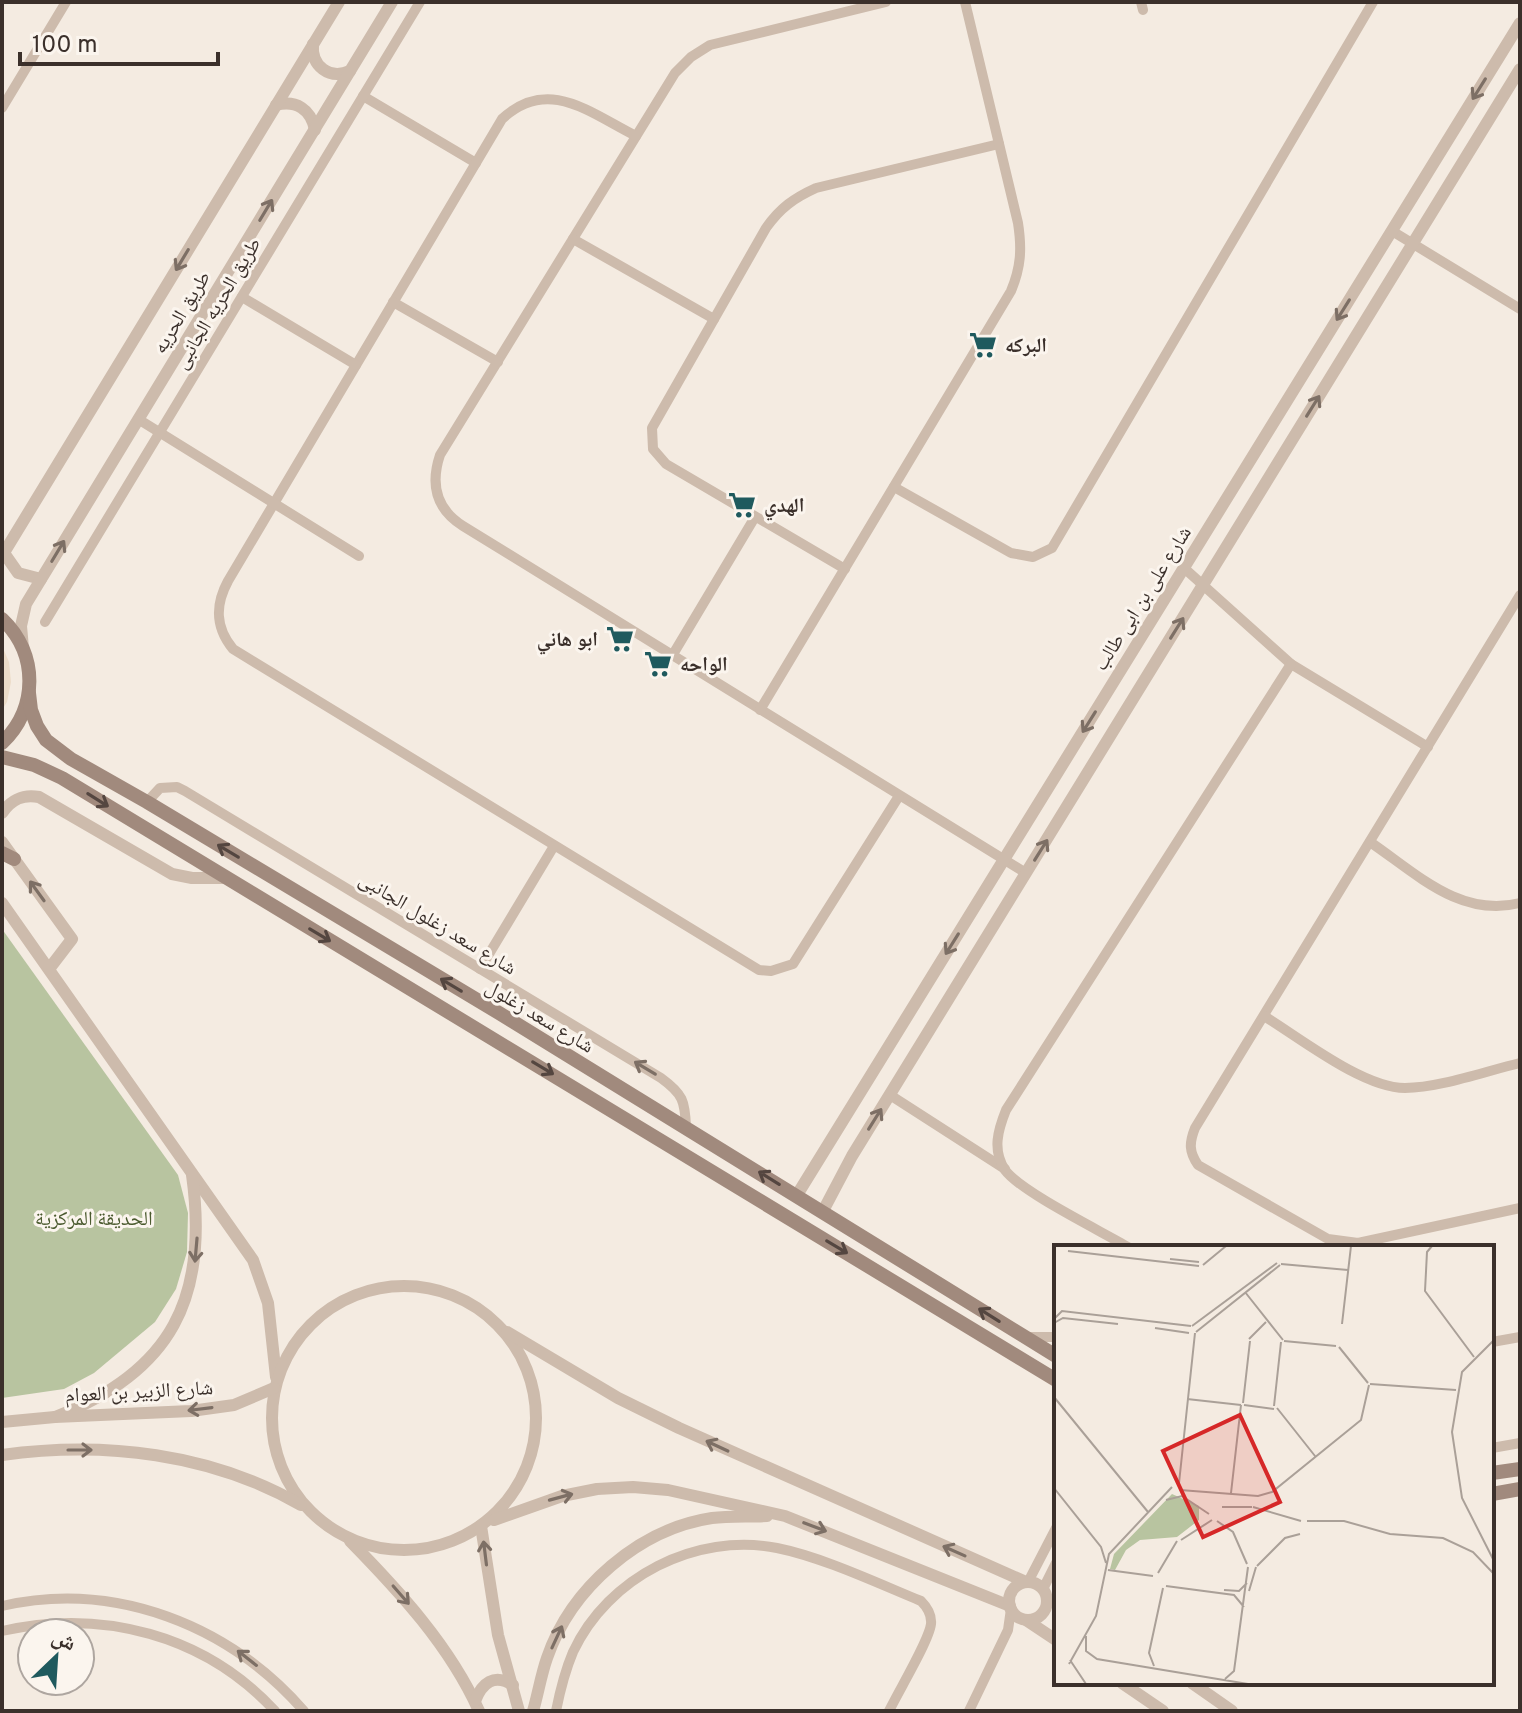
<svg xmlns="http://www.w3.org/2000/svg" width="1522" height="1713" font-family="Overpass,'Noto Naskh Arabic',sans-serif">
	<rect width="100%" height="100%" fill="#f4ebe1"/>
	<polygon fill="#b8c4a0" points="2,929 178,1175 188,1213 187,1252 176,1289 155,1322 94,1373 64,1389 2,1398"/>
	<polygon fill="#ecdcc8" points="2,646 9,662 11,682 7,702 2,710"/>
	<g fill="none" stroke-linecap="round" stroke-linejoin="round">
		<g stroke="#cdbbac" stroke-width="10">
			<path d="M886 2 710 45 691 57 675 73 440 455C430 485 436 509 463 526L1026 873"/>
			<polyline points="1141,2 1143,10"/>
			<polyline points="363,96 476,163"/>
			<polyline points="2,108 66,2"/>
			<path d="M636 136C590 113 548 76 502 119L228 581C215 605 215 627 233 649L759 970 771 971 793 964 899 796"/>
			<polyline points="1392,231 1520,309"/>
			<polyline points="573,239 714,319"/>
			<polyline points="242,297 356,365"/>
			<polyline points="393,302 498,362"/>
			<polyline points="138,419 359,556"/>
			<polyline points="894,487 1011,553 1033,557 1052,548 1373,2"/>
			<polyline points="1184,568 1291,664 1428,747"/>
			<path d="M845 569 666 464 653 449 652 428 766 228C780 208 794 198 816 188L999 144"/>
			<path d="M1520 595 1195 1128C1189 1143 1189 1152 1198 1165L1328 1239 1358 1243 1520 1208"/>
			<polyline points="45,622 420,2"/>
			<polyline points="672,656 755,517"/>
			<path d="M760 710 1011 291C1021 267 1022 249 1018 223L965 2"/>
			<path d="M147 802 160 788 177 787 185 791 661 1078C683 1094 685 1101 686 1127"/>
			<path d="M1370 842C1417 874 1460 918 1520 903"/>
			<polyline points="480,969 554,846"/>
			<path d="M1264 1016C1300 1038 1363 1088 1405 1088 1439 1088 1486 1071 1520 1063"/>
			<polyline points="890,1095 1005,1169"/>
			<path d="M1128 1247C1101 1231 1021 1192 1005 1170 992 1150 998 1130 1006 1110L1291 664"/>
			<polyline points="1026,1337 1056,1337"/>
			<polyline points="1492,1342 1520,1337"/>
			<polyline points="1492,1448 1520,1443"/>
			<polyline points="1028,1582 1056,1528"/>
			<polyline points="1043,1589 1056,1563"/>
			<path d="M2 1606C115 1580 229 1625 304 1711"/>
			<path d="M2 1631C102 1608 205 1635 275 1711"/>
			<path d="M556 1711C560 1691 565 1671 573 1652 608 1577 696 1532 777 1548 822 1557 877 1583 921 1601 927 1607 932 1614 931 1624 929 1641 898 1692 889 1711"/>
			<polyline points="969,1711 1008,1630 1011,1609"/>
		</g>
		<g stroke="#cdbbac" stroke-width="12">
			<path d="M313 44C311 66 329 80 350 71"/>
			<path d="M276 105C296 100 311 109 315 130"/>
			<polyline points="4,553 18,573 41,579"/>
			<polyline points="2,556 339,2"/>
			<polyline points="23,648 21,626 26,604 392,2"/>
			<path d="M2 813C12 799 23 794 39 797L172 874 192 878H224"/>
			<polyline points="2,842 72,939 49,969"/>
			<polyline points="2,903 253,1260 268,1303 276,1377"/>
			<polyline points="797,1195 1520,23"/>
			<polyline points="823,1211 852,1156 1520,69"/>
			<circle cx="404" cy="1418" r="132"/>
			<polyline points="507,1332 618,1398 679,1428 1026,1582"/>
			<path d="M55 1417C172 1372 209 1297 192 1175"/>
			<polyline points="2,1422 55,1417 191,1411 234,1405 274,1388"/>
			<path d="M2 1455C104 1441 211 1453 301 1505"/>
			<polyline points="494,1520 562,1496 597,1489 633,1487 668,1490 785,1516 1010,1606"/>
			<polyline points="481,1526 498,1635 519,1711"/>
			<path d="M350 1541C399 1591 450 1646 479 1711"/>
			<circle cx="1028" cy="1601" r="19"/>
			<polyline points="1026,1620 1056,1640"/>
			<polyline points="1122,1683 1163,1711"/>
			<polyline points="1192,1683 1232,1711"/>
			<path d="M475 1701C482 1683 494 1673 513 1685"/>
			<path d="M533 1711C538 1694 541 1675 547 1658 571 1588 639 1529 712 1518 730 1516 749 1517 767 1516"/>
		</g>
		<g stroke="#a18a7d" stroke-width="14">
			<path d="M2 619C39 654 38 709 2 743"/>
			<polyline points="29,693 31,710 37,726 46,740 71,759 147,802 499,1013 1056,1356"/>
			<polyline points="2,757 34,765 62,778 1056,1380"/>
			<polyline points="2,853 14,859"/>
			<polyline points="1492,1473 1520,1469"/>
			<polyline points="1492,1494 1520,1489"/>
		</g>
	</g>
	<defs><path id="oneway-shaft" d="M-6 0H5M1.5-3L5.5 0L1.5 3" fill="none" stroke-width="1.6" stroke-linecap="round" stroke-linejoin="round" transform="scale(2)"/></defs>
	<g stroke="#7d6f65">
		<use href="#oneway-shaft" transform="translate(1479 89) rotate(122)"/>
		<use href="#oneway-shaft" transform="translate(266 210) rotate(-59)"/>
		<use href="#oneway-shaft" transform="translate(182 260) rotate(121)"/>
		<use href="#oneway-shaft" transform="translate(1343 310) rotate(122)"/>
		<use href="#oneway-shaft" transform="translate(1313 406) rotate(-58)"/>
		<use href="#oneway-shaft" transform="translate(58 551) rotate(-59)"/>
		<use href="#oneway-shaft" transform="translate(1177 628) rotate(-58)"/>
		<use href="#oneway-shaft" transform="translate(1089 722) rotate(122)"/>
		<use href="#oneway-shaft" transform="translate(1041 850) rotate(-58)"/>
		<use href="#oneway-shaft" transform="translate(37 891) rotate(-126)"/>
		<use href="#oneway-shaft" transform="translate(952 944) rotate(122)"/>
		<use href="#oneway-shaft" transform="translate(645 1068) rotate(-149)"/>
		<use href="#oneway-shaft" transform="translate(875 1119) rotate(-58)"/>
		<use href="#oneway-shaft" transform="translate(196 1250) rotate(95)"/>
		<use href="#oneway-shaft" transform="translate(200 1409) rotate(173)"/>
		<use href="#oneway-shaft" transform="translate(717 1446) rotate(-155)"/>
		<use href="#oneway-shaft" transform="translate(80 1450)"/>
		<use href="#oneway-shaft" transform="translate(561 1497) rotate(-15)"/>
		<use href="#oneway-shaft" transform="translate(815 1527) rotate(21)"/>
		<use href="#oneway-shaft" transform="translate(954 1551) rotate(-156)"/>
		<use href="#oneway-shaft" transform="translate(485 1553) rotate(-97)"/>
		<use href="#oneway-shaft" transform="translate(401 1595) rotate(49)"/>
		<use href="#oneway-shaft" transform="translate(557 1637) rotate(-65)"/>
		<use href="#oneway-shaft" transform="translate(247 1658) rotate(-142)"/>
	</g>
	<g stroke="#544640">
		<use href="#oneway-shaft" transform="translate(98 800) rotate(32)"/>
		<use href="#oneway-shaft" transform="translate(228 851) rotate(-149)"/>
		<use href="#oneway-shaft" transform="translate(320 935) rotate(31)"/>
		<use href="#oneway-shaft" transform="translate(451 985) rotate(-149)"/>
		<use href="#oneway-shaft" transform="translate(543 1068) rotate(31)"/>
		<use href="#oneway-shaft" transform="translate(769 1178) rotate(-148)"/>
		<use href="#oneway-shaft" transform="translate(837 1247) rotate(31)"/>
		<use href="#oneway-shaft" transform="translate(989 1315) rotate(-148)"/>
	</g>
	<defs>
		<g id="supermarket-bare" transform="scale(2.16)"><path d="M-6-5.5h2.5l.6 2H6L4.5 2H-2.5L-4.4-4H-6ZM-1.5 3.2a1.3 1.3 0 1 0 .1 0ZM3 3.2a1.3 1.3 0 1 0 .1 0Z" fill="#1f5a5e" stroke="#fbf5ee" stroke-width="2.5" paint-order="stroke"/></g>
	</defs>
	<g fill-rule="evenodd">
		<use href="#supermarket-bare" x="983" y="345"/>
		<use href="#supermarket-bare" x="742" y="505"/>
		<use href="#supermarket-bare" x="620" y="639"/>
		<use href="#supermarket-bare" x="658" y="664"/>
	</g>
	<g text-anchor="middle" stroke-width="6" stroke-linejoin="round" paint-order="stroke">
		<g font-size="20" fill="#3b302b" stroke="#fbf5ee">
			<text transform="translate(217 303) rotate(-59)" y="7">طريق الحريه الجانبى</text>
			<text transform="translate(181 312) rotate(-59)" y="7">طريق الحريه</text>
			<text transform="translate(1142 598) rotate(-58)" y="7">شارع على بن ابى طالب</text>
			<text transform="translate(438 923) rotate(31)" y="7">شارع سعد زغلول الجانبى</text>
			<text transform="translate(540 1016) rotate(31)" y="7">شارع سعد زغلول</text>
			<text transform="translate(139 1391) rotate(-3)" y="7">شارع الزبير بن العوام</text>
		</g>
		<g font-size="20" font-weight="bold" fill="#3b302b" stroke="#fbf5ee" text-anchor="start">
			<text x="1005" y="352">البركه</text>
			<text x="764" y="512">الهدي</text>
			<text x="598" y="646" text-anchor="end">ابو هاني</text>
			<text x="680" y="671">الواحه</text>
		</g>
		<g font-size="20" fill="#4a5a2e" stroke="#fbf5ee">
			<text x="94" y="1225">الحديقة المركزية</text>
		</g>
	</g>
	<g transform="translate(1054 1245)">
		<rect width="440" height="440" fill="#f4ebe1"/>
		<path d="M118 249 145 261V275L123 292 86 295 72 305 61 325 56 324 60 309Z" fill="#b8c4a0"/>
		<path fill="none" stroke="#aaa098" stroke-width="2" d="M378 1 373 7 371 46 420 112M14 6 145 21M116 14 145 17M227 19 294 25M149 20 172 1M191 47 229 95M0 74 8 66 137 81M0 78 9 73 64 79M288 79 297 1M138 81 223 18M101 83 135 88M142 87 226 20M195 94 212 77M440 95 408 127 398 187 408 253 440 316M230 96 282 101M285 102 314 138M316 139 402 145M0 152 94 267M133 154 187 160M189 158 196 96M190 160 220 164M220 161 227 97M223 163 261 211M125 238 141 88M0 243 47 302 52 318M126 245 204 251 218 247 307 175 315 140M177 248 187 160M112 255 128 251 155 269M168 262H198M199 262 247 276M163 276 179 287 193 319M253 276H290L336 289 389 293 419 307 440 329M127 295 158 275M203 321 231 293 246 289M54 325 99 331M104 328 123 296M112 341 180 350 190 362M170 345 185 346 193 338M195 346 202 322M32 391V406L43 414 194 439M16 415 32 439M15 419 42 371 55 309 118 242M100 421 95 408 109 343M171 434 180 426 194 322"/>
		<path fill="#d62828" fill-opacity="0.15" stroke="#d62828" stroke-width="4" d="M186 170 226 257 149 292 109 206Z"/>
		<rect width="440" height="440" fill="none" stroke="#3b302b" stroke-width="4"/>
	</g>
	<rect width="1522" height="1713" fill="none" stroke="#3b302b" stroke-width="8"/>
	<g transform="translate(56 1657) rotate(25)"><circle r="38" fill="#fbf5ee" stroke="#aea6a0" stroke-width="2"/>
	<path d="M0-6L14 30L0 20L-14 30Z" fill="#1f5a5e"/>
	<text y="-12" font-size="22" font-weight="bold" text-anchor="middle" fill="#3b302b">ش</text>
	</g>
	<path d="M20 52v12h198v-12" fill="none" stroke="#3b302b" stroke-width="4"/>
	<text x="32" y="52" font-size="24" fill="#3b302b" stroke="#fbf5ee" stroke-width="6" paint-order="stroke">100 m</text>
</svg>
